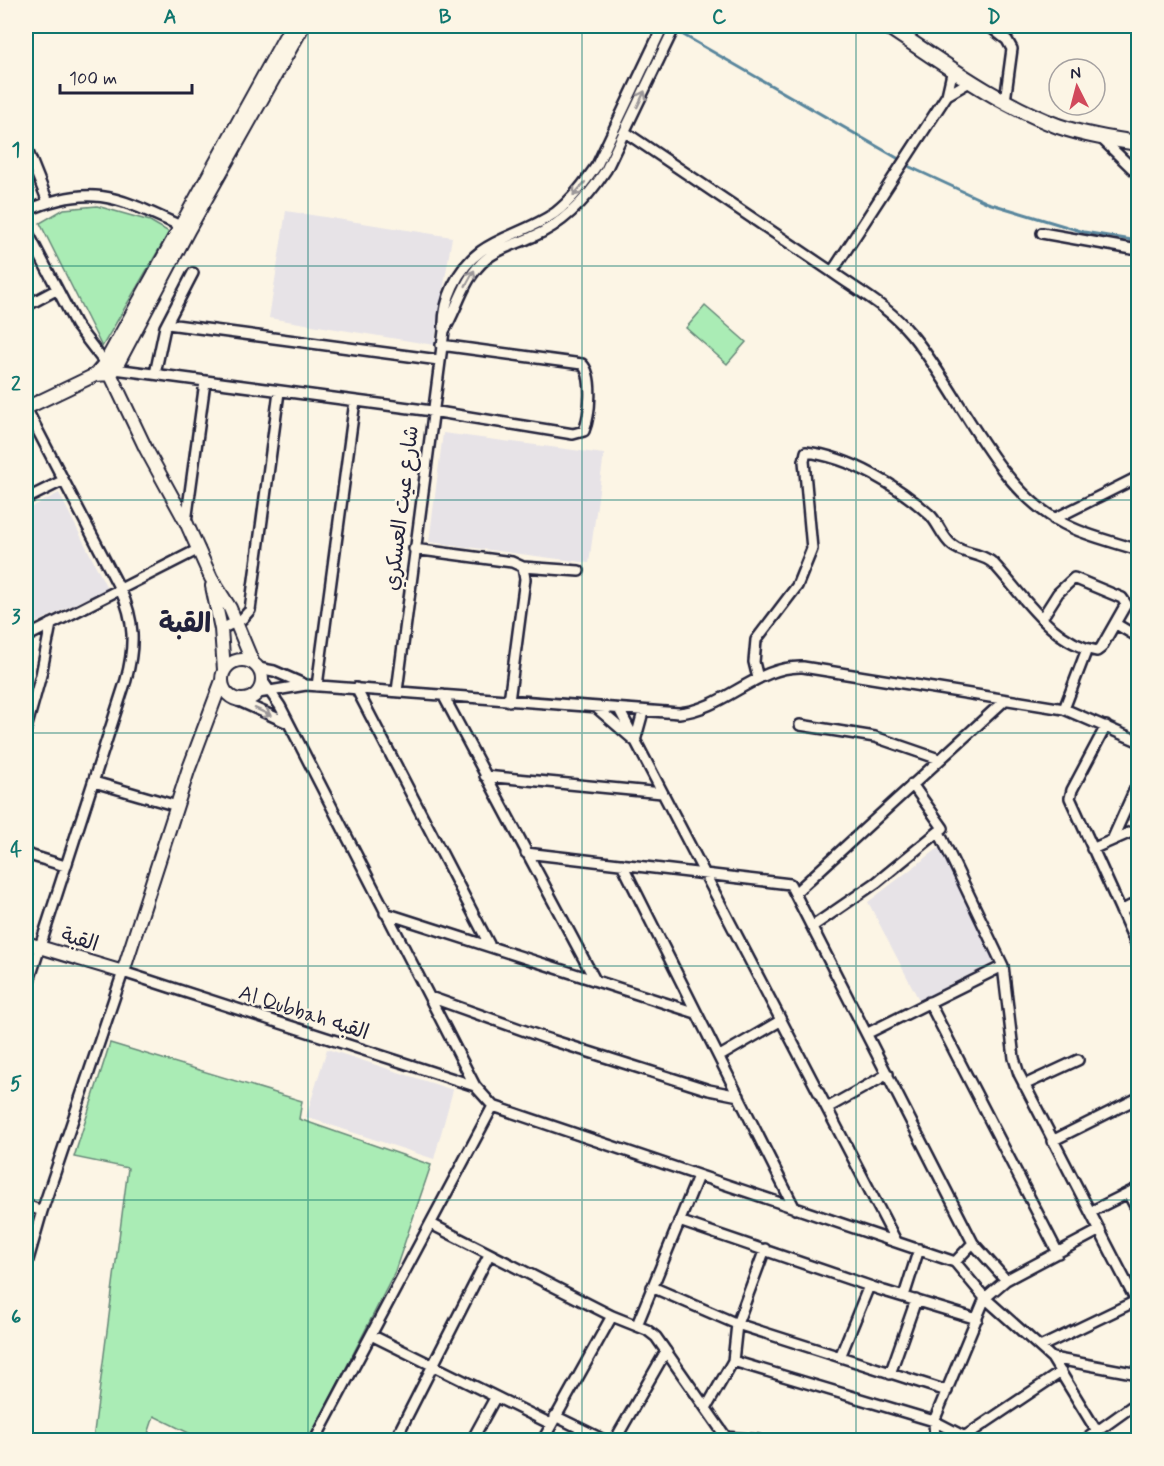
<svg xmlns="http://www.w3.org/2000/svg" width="1164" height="1466" font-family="Mynerve,'Playpen Sans Arabic',sans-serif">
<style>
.built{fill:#e7e3e7}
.green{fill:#aaecb5;stroke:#668778;stroke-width:1.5}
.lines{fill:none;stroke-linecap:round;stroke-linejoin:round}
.stream{stroke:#59869d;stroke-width:3}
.minor-casing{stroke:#22223b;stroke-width:14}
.major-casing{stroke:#22223b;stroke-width:16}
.highway-casing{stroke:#22223b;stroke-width:18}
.minor{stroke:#fcf5e5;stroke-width:9}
.major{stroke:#fcf5e5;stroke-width:12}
.highway{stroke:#fcf5e5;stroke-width:14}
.oneway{stroke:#9a9698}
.grid{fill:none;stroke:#0f766e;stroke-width:1.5;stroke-opacity:0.55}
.labels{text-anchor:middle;stroke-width:5;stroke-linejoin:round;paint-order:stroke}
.street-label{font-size:21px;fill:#22223b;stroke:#fcf5e5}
.district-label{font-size:27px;font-weight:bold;fill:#22223b;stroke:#fcf5e5}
.neatline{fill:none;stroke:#0f766e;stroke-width:2}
.grid-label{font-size:20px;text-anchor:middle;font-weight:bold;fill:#0f766e}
</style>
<rect width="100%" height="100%" fill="#fcf5e5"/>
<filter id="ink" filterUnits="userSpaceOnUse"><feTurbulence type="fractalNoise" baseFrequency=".0167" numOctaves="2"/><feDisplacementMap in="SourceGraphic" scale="12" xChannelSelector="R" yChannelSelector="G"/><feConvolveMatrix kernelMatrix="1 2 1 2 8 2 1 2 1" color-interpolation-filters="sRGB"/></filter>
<g filter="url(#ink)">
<path class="built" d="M 286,211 L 452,237 L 434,345 L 269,318 Z
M 443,433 L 604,454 L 589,563 L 429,542 Z
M 59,493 L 107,588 L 26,628 L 26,510 Z
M 940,847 L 997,961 L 919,1000 L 868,902 Z
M 327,1049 L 453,1090 L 434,1159 L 306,1117 Z"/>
<path class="green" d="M 97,206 L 150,221 L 169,232 L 102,347 L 40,223 L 64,209 Z
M 705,306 L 746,342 L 727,364 L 686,328 Z
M 110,1043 L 302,1101 L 299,1119 L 431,1165 L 394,1274 L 309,1440 L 203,1440 L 154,1416 L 146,1440 L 93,1440 L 128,1168 L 74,1157 Z"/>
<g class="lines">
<path class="stream" d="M 680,33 L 899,159
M 910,167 L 988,203 L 1084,232 L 1138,241"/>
<g class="minor-casing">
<path id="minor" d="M 989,26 L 1007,40 L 1012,49 L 1005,101
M 953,69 L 947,95 L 832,272 C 860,292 889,307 911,334 C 959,391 992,482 1057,520 C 1082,535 1111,541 1138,550
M 947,95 L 971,81
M 625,132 L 832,272
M 1100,137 L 1138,174
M 26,147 L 48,202
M 26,211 C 94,181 121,199 185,228
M 26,229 L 76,325 L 105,363
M 1042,233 L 1138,250
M 26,306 L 56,290
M 168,324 L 439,360
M 444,331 C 458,307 464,277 486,259 C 499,248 516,244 532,237 C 564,224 587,199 606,170 L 675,26
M 115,369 L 432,411 L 573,434 L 584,431 C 590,416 594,375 582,364 L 441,345
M 155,374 L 165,327 L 193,273
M 26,499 L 62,481
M 1054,519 L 1138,477
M 186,522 L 205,382
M 414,549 L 512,562 L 523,567 L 579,571
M 1116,624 L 1138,637
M 221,629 L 242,619 L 250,610 L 279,392
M 26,637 L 199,549
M 258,668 L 274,671 L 306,685
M 758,678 L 754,662 L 756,640 L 797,586 L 812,549 L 804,461 L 806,452 C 850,457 899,486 931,516 C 939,525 943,538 952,545 C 964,555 983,553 994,564 C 1023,595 1051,643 1097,651 L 1101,648 L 1126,604 L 1122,598 L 1074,578 L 1058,593 L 1042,618
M 262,680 L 280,706 L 475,1086 L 493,1106 L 955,1262 L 985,1298 L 1052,1358 L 1102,1440
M 317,686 L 355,401
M 356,688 L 489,944
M 397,691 L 444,331 C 443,314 446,301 453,286 C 476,237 515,240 555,213 C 572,200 585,182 597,165 L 663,26
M 258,693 L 306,685 L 679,713 C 725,709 757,665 803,667 L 1064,709 L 1138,741
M 443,695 L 595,980
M 239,701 L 288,723
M 509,701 L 525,579 L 523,567
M 598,709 L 635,741 L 643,712
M 1064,709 L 1087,649
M 620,711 L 896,1241
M 800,725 L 875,737 L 939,759
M 1106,726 L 1072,790 L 1070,798 L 1138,948
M 26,729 L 41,675 L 51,624
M 485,776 L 662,793
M 94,782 L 177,806
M 939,832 L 1003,966 L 1014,1058 L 1019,1074 L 1136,1301
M 1112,840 L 1138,782
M 1092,849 L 1138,829
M 526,853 L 790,884 L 973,1243 L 1006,1280
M 26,854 L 65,866
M 622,864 L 795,1209
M 796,892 L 1005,700
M 1121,911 L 1138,902
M 385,913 L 696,1013
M 813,926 L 877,882 L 943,828 L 912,784
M 26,990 L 126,680 C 135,647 135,620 120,589 L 26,408
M 430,997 L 545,1038 L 709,1090 L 739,1096
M 929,1002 L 1058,1253
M 868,1033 L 1003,966
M 720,1056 L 780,1021
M 1024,1085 L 1078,1060
M 827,1108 L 888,1074
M 1052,1141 L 1138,1098
M 1128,1193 L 1138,1212
M 26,1205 L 42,1211
M 1090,1212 L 1138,1188
M 679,1221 L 884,1291 L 977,1319
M 431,1224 L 612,1316 L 647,1330 L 656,1337 L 728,1440
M 955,1262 L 973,1243
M 26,1267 L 42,1211 L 123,972 L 475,1086
M 652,1287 L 737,1324 L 947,1391
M 904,1296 L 919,1249
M 637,1325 L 698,1176
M 371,1335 L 551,1424
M 1040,1347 L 1138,1300
M 840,1357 L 869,1286
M 1052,1358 L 1138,1374
M 733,1361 L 934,1421 L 965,1437
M 890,1374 L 916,1300
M 706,1408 L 733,1361 L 737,1324 L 765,1249
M 555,1416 L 604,1440
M 726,1437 L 758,1440
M 961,1439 L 1061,1372
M 315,1440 L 493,1106
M 395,1440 L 489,1255
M 472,1440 L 495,1398
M 543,1440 L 612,1316
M 615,1440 L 666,1351
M 935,1440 L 934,1421 L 985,1298 L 1006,1280 L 1100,1230
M 1085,1440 L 1138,1402"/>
</g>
<g class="major-casing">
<path id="major" d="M 107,367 L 146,449 L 186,522 L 211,578 L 230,608 L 253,663
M 95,375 L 105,363 L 291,26
M 26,408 L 95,375 L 111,374 L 115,369 L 189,229 L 303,26
M 212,586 L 221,629 L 224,670
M222 680a20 20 0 1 1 40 0a20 20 0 1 1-40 0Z
M 26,943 L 123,972 L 188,771 L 221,683"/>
</g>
<g class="highway-casing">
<path id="highway" d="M 887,26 C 942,62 996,103 1058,126 C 1084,135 1111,139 1138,143"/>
</g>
<use href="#minor" class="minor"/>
<use href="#major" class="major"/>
<use href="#highway" class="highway"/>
</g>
<defs><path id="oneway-shaft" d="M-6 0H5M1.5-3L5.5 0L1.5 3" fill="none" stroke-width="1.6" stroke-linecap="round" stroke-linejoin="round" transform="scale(1.5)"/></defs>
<g class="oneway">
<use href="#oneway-shaft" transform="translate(641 99) rotate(-65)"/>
<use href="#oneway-shaft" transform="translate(579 189) rotate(131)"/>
<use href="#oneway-shaft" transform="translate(470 278) rotate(-61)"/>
<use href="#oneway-shaft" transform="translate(263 712) rotate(25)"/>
</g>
</g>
<path class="grid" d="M 308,26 L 308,1440M 582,26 L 582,1440M 856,26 L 856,1440M 26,266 L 1138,266M 26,500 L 1138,500M 26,733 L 1138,733M 26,966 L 1138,966M 26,1200 L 1138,1200"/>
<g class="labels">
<g class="street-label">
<text transform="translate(401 508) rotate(-83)" y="7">شارع عيت العسكري</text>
<text transform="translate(80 939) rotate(17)" y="7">القبة</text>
<text transform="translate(304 1012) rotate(18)" y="7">Al Qubbah القبه</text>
</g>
<g class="district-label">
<text x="185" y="632">القبة</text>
</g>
</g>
<rect width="1164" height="1466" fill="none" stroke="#fcf5e5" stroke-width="66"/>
<g transform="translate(1077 87) rotate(354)"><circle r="28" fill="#fcf5e5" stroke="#a5a1a1" stroke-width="1.5"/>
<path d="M0-4.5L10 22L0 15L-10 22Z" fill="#d1495b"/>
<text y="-9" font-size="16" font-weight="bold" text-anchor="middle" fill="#22223b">N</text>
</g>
<path d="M60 84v9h132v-9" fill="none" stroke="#22223b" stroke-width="3"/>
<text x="69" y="84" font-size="18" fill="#22223b" stroke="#fcf5e5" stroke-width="4.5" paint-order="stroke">100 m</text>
<rect x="33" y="33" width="1098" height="1400" class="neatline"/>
<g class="grid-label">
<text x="170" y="23">A</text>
<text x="445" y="23">B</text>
<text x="719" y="23">C</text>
<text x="994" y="23">D</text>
<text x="16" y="156">1</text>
<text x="16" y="390">2</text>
<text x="16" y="623">3</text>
<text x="16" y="856">4</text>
<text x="16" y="1090">5</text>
<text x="16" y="1323">6</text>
</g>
</svg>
